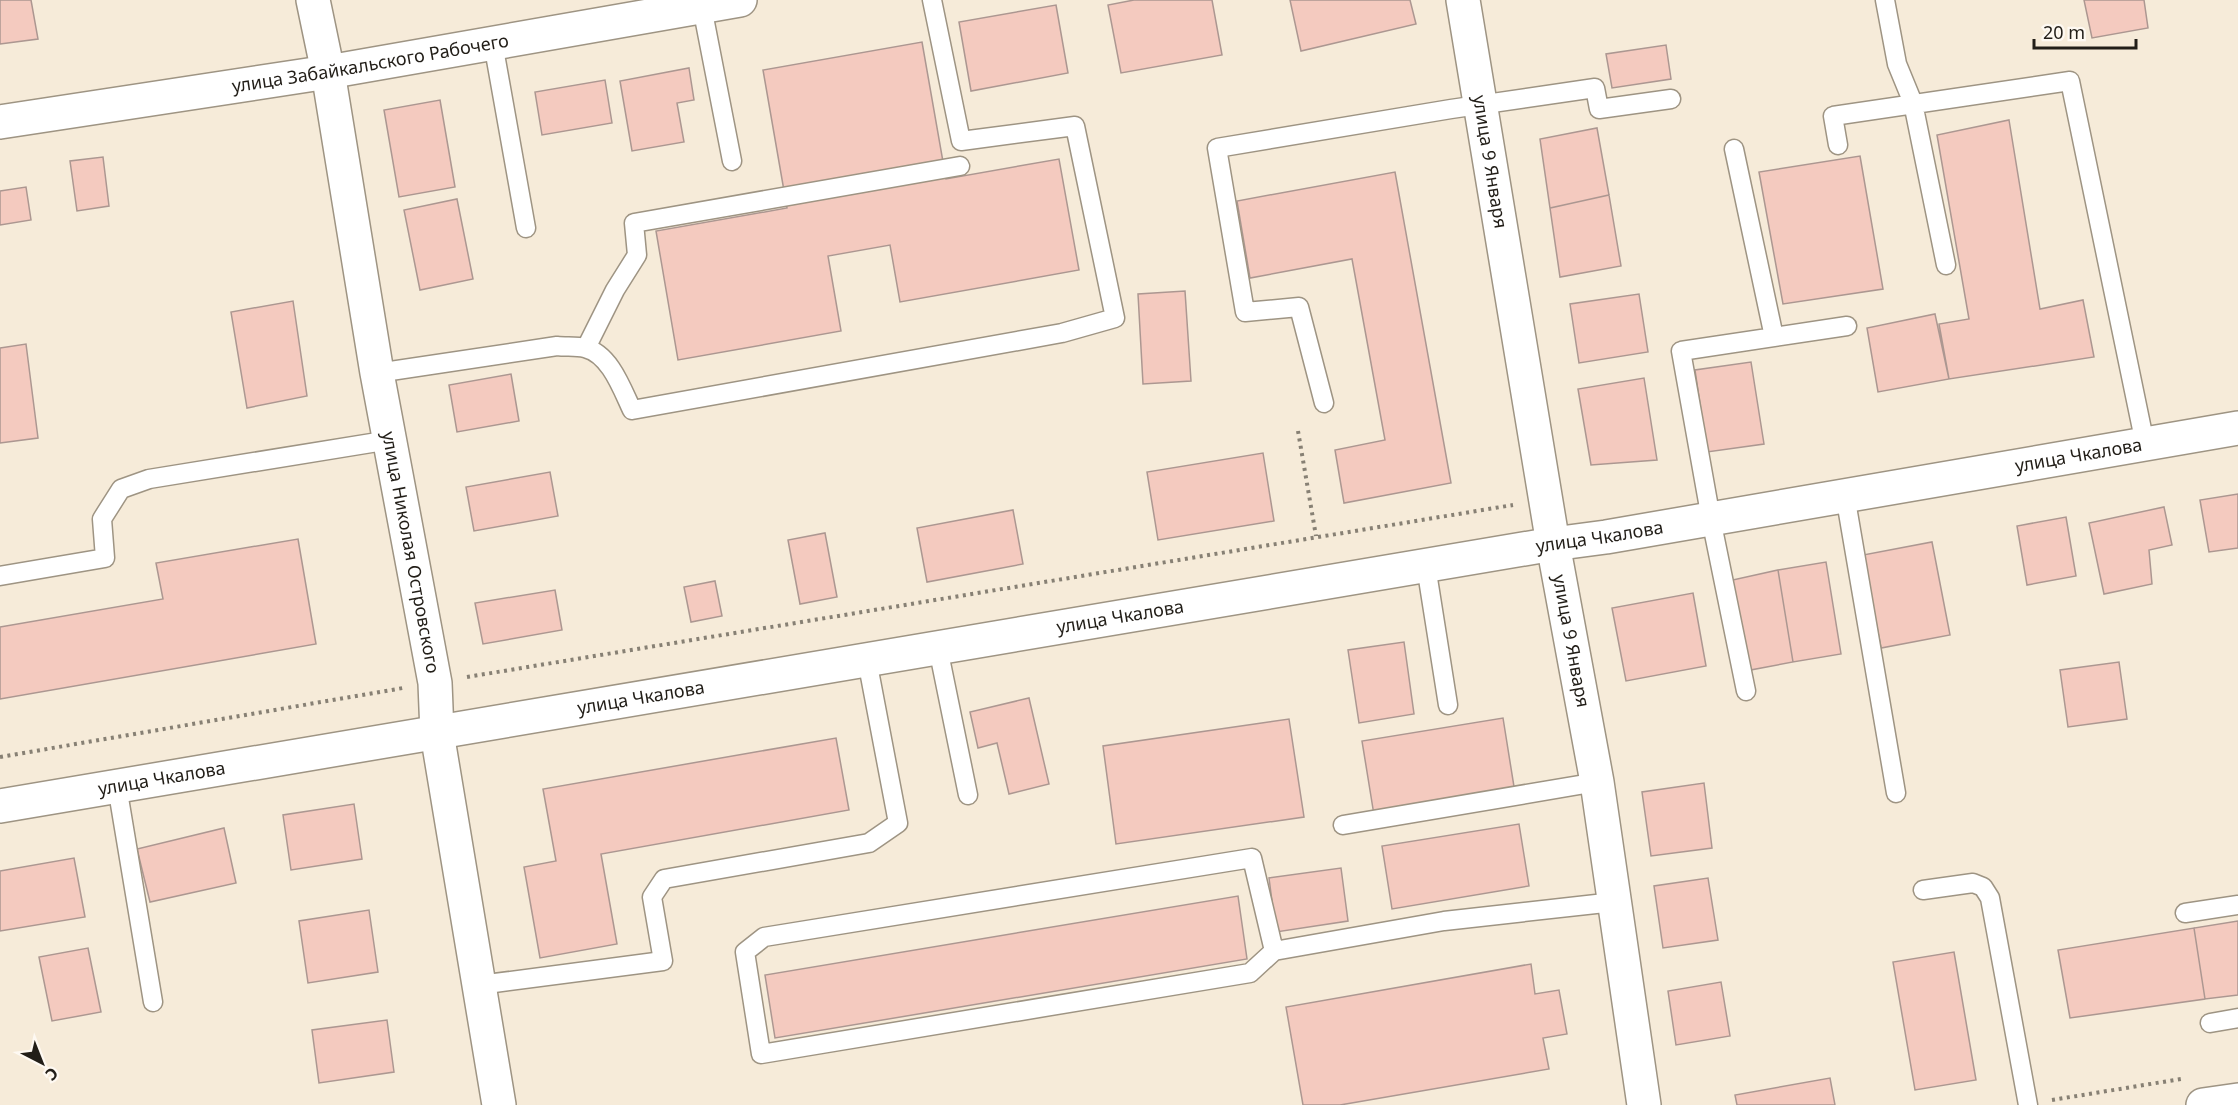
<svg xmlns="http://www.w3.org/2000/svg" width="2238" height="1105" font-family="'Noto Sans',sans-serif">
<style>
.building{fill:#f4cabf;stroke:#ac9791;stroke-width:1.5}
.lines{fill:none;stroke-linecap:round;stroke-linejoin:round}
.lane-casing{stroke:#9e9483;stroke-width:21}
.street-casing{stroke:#9e9483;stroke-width:36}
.secondary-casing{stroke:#9e9483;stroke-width:36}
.primary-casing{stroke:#9e9483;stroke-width:36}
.path{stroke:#878074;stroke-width:4;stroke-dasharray:3 4.5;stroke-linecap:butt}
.lane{stroke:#fff;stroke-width:18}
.street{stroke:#fff;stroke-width:33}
.secondary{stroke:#fff;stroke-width:33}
.primary{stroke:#fff;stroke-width:33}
.labels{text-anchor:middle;stroke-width:4.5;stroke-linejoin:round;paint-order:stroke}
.street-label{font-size:18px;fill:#221e18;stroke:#fef9f2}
</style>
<rect width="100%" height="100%" fill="#f6ebd9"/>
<path class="building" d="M 0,0 L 31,0 L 38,39 L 0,44 Z
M 1134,0 L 1212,0 L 1222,55 L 1121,73 L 1108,5 Z
M 1290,0 L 1410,0 L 1416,24 L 1301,51 Z
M 2084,0 L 2144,0 L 2148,28 L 2092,38 Z
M 1056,5 L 1068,73 L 971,91 L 959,22 Z
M 922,42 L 946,179 L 1059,159 L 1079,270 L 900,302 L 890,245 L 828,256 L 841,331 L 678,360 L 656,231 L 787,208 L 763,70 Z
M 1666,45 L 1671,79 L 1612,88 L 1606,54 Z
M 689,68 L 694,100 L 677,103 L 684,142 L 632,151 L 620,81 Z
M 605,80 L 612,123 L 542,135 L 535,92 Z
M 440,100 L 455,187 L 399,197 L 384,110 Z
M 2009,120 L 2040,309 L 2083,300 L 2094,357 L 1949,379 L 1939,324 L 1969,319 L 1937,135 Z
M 1597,128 L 1609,195 L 1550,208 L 1540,139 Z
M 1860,156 L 1883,289 L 1783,304 L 1759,172 Z
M 103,157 L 109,206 L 77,211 L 70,161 Z
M 1395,172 L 1451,483 L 1344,503 L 1335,450 L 1385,440 L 1352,259 L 1250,278 L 1237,201 Z
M 26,187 L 31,220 L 0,225 L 0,191 Z
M 1609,195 L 1621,266 L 1560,277 L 1550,208 Z
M 457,199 L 473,279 L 420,290 L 404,210 Z
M 1185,291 L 1191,381 L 1143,384 L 1138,294 Z
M 1639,294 L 1648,352 L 1579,363 L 1570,304 Z
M 293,301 L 307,396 L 247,408 L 231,312 Z
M 1935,314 L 1949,379 L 1878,392 L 1867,328 Z
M 26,344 L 38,438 L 0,443 L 0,348 Z
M 1751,362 L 1764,444 L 1707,452 L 1695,370 Z
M 511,374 L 519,421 L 457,432 L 449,385 Z
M 1644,378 L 1657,460 L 1591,465 L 1578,389 Z
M 1263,453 L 1274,521 L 1158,540 L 1147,472 Z
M 550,472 L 558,516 L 474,531 L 466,487 Z
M 2238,494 L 2238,548 L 2209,552 L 2200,500 Z
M 2164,507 L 2172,545 L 2149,550 L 2152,584 L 2104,594 L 2089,523 Z
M 1013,510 L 1023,564 L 927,582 L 917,528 Z
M 2066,517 L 2076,576 L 2027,585 L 2017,526 Z
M 825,533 L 837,597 L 800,604 L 788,540 Z
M 298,539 L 316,644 L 0,699 L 0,627 L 163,599 L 156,563 Z
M 1932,542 L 1950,635 L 1881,648 L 1863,555 Z
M 1826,562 L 1841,654 L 1793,662 L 1778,570 Z
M 1778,570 L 1793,662 L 1745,671 L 1728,581 Z
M 715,581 L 722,616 L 691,622 L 684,587 Z
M 555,590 L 562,630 L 483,644 L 475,603 Z
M 1693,593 L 1706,666 L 1626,681 L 1612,608 Z
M 1404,642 L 1414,714 L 1359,723 L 1348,650 Z
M 2119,662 L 2127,719 L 2068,727 L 2060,670 Z
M 1029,698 L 1049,784 L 1009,794 L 997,743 L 978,748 L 970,712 Z
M 1503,718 L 1515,793 L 1374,815 L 1362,741 Z
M 1289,719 L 1304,817 L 1116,844 L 1103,746 Z
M 836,738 L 849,810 L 601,854 L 617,944 L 540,958 L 524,867 L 556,861 L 543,789 Z
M 1704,783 L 1712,848 L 1651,856 L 1642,792 Z
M 354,804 L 362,859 L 291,870 L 283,815 Z
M 1519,824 L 1529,886 L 1392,909 L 1382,846 Z
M 224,828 L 236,883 L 150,902 L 137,849 Z
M 74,858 L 85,917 L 0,931 L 0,871 Z
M 1341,868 L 1348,921 L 1276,932 L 1269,878 Z
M 1708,878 L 1718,940 L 1663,948 L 1654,886 Z
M 1238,896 L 1247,959 L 775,1038 L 765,975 Z
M 369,910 L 378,972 L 308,983 L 299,921 Z
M 2238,921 L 2238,995 L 2205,999 L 2194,928 Z
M 2194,928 L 2205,999 L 2070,1018 L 2058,950 Z
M 88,948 L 101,1012 L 52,1021 L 39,957 Z
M 1954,952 L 1976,1080 L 1915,1090 L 1893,962 Z
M 1531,964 L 1535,994 L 1559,990 L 1567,1034 L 1543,1038 L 1549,1069 L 1340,1105 L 1303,1105 L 1286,1007 Z
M 1721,982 L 1730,1036 L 1676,1045 L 1668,991 Z
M 387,1020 L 394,1072 L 319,1083 L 312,1030 Z
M 1830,1078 L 1835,1105 L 1737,1105 L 1735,1095 Z"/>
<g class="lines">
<g class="lane-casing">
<path id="lane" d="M 1885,0 L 1897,64 L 1913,103 L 1946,265
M 702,7 L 732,161
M 493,43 L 526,228
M 1838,145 L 1833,116 L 2070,81 L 2145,444
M 1734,149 L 1774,337
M 586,348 L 615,290 L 637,255 L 634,223 L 960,166
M 377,373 L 557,346 C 566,347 577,346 585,348 C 610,354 622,389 632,410 L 1062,333 L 1115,318 L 1075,126 L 961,141 L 932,0
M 1324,403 L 1299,307 L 1245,312 L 1217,148 L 1451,109 L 1595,88 L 1599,109 L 1671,99
M 1845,495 L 1896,793
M 1426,566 L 1448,705
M 0,576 L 105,558 L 102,519 L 121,489 L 149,479 L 390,440
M 938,648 L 968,795
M 1746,691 L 1711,519 L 1681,351 L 1847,326
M 117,786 L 153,1002
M 1343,825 L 1597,782
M 1923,890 L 1973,883 L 1983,887 L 1990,898 L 2028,1105
M 2185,913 L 2238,905
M 1274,951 L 1252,858 L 764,937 L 745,952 L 761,1054 L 1250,973 L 1274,951 L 1444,921 L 1614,902
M 479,985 L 663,961 L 652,897 L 664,879 L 869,843 L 898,823 L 867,660
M 2210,1023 L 2238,1018"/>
</g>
<g class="street-casing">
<g id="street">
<path id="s1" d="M 313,0 L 328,72 L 377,373 L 435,683 L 437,733 L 499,1105"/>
<path id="s2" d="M 1463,0 L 1553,544 L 1597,782 L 1644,1105"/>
<path id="s3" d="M 0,122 L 328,72 L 740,0"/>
</g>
</g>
<g class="secondary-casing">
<g id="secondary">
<path id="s4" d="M 0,806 L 1553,544 L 1606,537 L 2238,428"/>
</g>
</g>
<g class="primary-casing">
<path id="primary" d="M 2203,1105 L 2238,1100"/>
</g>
<path class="path" d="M 1298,431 L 1316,536
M 467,677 L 1513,505
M 0,757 L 403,688
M 2052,1100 L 2181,1079"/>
<use href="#lane" class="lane"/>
<use href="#street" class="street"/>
<use href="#secondary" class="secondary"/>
<use href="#primary" class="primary"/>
</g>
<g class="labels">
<g class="street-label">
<text dy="6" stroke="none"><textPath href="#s3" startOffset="375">улица Забайкальского Рабочего</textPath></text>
<text dy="6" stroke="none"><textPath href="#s2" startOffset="164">улица 9 Января</textPath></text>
<text dy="6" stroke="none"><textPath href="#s4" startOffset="2108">улица Чкалова</textPath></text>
<text dy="6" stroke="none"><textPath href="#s4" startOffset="1622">улица Чкалова</textPath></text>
<text dy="6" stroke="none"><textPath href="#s1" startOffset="561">улица Николая Островского</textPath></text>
<text dy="6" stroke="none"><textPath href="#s4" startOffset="1136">улица Чкалова</textPath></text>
<text dy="6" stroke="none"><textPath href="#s2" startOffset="650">улица 9 Января</textPath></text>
<text dy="6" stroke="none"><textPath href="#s4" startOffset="650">улица Чкалова</textPath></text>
<text dy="6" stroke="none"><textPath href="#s4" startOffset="164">улица Чкалова</textPath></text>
</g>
</g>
<g transform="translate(42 1063) rotate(138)" stroke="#fef9f2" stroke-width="4.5" paint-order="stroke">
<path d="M0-4.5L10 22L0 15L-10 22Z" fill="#221e18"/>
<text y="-9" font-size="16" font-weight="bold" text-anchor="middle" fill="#221e18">С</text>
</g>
<path d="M2034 39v9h102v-9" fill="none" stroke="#221e18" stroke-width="3"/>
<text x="2043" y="39" font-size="18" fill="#221e18" stroke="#fef9f2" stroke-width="4.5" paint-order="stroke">20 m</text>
</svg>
